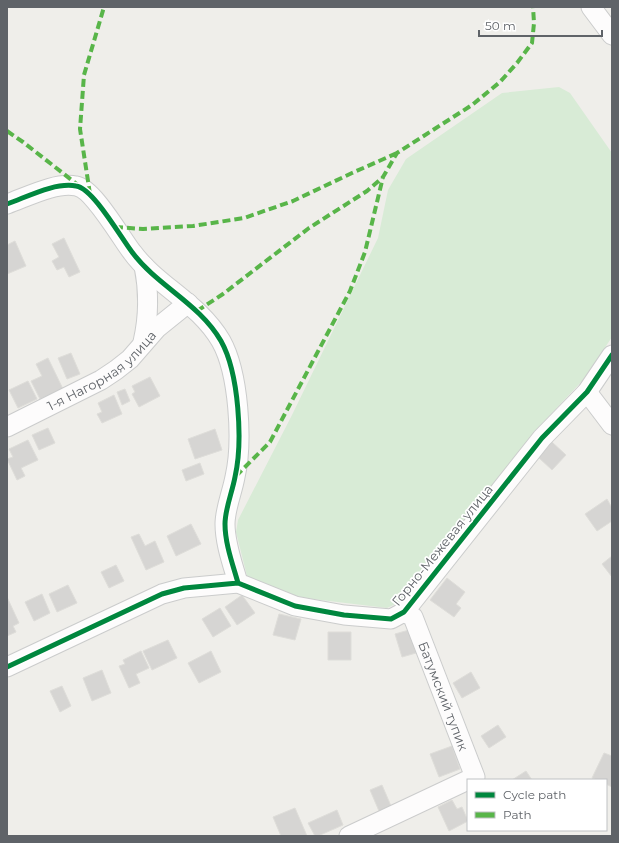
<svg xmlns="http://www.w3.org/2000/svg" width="619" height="843" font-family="Montserrat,sans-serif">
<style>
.green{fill:#d8ebd6}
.building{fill:#d6d5d3;stroke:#deddd9}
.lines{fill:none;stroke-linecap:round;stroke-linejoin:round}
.minor-casing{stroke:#cbcccc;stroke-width:21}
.minor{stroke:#fdfcfc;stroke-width:19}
.quiet{stroke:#58b549;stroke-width:4;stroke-dasharray:8 4;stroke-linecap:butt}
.cycleway-casing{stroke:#fff;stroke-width:8}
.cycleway{stroke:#00873e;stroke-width:5}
.labels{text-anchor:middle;stroke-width:3.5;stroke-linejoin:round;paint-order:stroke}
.street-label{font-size:13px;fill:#5f6368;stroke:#fff}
</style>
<rect width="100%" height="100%" fill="#efeeea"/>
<path class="green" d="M 559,87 L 570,93 L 612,153 L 612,337 L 584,379 L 536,430 L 404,600 L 387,608 L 296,597 L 247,576 L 236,532 L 238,520 L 292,415 L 378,238 L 388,190 L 406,159 L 502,93 Z"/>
<path class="building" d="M 64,238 L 80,272 L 69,277 L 64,267 L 57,270 L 52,261 L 59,257 L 52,244 Z
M 15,241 L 26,266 L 7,274 L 7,245 Z
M 71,353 L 80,374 L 67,379 L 58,358 Z
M 48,358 L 63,389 L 40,399 L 31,381 L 42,376 L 36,364 Z
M 150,377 L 160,396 L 139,407 L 132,394 L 135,392 L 132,386 Z
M 28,381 L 37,399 L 18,408 L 9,390 Z
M 125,389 L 130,401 L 122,405 L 117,392 Z
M 114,395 L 122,414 L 102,423 L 97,414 L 102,412 L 98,403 Z
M 48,428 L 55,443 L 39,450 L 32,435 Z
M 215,429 L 222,450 L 195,459 L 188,439 Z
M 28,440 L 38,460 L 21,468 L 25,476 L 17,480 L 7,459 L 13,457 L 9,449 Z
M 552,442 L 566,455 L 552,470 L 538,457 Z
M 200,463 L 204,474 L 186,481 L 182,470 Z
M 607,499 L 612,508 L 612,521 L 597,531 L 585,514 Z
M 191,524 L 201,544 L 176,556 L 167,536 Z
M 139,534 L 145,546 L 155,541 L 164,562 L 146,570 L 131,537 Z
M 612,556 L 612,577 L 602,564 Z
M 116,565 L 124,581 L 109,588 L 101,572 Z
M 447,578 L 465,592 L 456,604 L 461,608 L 454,617 L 430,600 Z
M 68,585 L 77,603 L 57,612 L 49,594 Z
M 42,594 L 50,613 L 34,621 L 25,602 Z
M 242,595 L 255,613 L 237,625 L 225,607 Z
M 7,597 L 19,623 L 13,626 L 16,632 L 7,636 Z
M 220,608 L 231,626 L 213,637 L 202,619 Z
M 279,614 L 301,619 L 295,640 L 273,635 Z
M 409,630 L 416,653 L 402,657 L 395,634 Z
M 328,632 L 351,632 L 351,660 L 328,660 Z
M 168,640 L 177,658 L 152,670 L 143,651 Z
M 141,651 L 149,668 L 136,674 L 140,683 L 129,688 L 119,666 L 125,664 L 123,660 Z
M 211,651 L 221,672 L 199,683 L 188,663 Z
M 102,670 L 111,693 L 92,701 L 83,678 Z
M 471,672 L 480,688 L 462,698 L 453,683 Z
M 62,686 L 71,706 L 60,712 L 50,691 Z
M 498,725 L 506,737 L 489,748 L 481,736 Z
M 452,746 L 460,769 L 439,777 L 430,754 Z
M 604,753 L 612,756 L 612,787 L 606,784 L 606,780 L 597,780 L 592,778 Z
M 526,771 L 532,780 L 512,780 Z
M 382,785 L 391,806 L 379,811 L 370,790 Z
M 452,800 L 457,809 L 462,807 L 468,821 L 449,831 L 438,807 Z
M 295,808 L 307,836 L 281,836 L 273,817 Z
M 337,810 L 343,825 L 318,836 L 315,836 L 308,823 Z"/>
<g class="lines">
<g class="minor-casing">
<g id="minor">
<path d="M 591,7 L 612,35"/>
<path d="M 7,204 C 27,197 55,182 76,186 C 93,188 121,238 132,252 C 157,286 199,303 221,341 C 239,373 243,442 235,477 C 232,493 225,509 225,524 C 225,544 233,565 238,583"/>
<path d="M 143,342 C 149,316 149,291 144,266"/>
<path d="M 587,392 L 612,425"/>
<path id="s1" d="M 7,427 L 101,380 L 116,370 L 130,359 L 157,328 L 188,303"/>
<path id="s2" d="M 404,612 L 413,617 L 475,777 L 469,780"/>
<path d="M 7,667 L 162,594 L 184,588 L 238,583 L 295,606 L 344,615 L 391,619 L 404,612 L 542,438 L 587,392 L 612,355"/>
<path d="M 349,836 L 468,780"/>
</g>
</g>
<use href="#minor" class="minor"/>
<path class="quiet" d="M 7,131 L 23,142 L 78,185
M 90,194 L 80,129 L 84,75 L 104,7
M 115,227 L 143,229 L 193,226 L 244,218 L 293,201 L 352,173 L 397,153
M 197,311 L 223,294 L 309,228 L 367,191 L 383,177 L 397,153 L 472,105 L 500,82 L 517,63 L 532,43 L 534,23 L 533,7
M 236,476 L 270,442 L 350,291 L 365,252 L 383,177"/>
<g class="cycleway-casing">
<path id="cycleway" d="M 7,204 C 27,197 55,182 76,186 C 93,188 121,238 132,252 C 157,286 199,303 221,341 C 239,373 243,442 235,477 C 232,493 225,509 225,524 C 225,544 233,565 238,583
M 7,667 L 162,594 L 184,588 L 238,583 L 295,606 L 344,615 L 391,619 L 404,612 L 542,438 L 587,392 L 612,355"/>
</g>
<use href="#cycleway" class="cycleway"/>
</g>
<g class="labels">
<g class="street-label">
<text dy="5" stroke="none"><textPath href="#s1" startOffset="111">1-я Нагорная улица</textPath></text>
<text transform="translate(442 545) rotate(-51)" y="5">Горно-Межевая улица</text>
<text dy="5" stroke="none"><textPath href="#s2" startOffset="95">Батумский тупик</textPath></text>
</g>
</g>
<rect width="619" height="843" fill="none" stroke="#5f6368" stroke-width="16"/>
<rect x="467" y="779" width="140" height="52" fill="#ffffff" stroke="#bfc1c3"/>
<rect x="475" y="792" width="20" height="6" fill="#00873e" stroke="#bfc1c3"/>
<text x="503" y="799" font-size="12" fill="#5f6368">Cycle path</text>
<rect x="475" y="812" width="20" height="6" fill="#58b549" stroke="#bfc1c3"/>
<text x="503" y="819" font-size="12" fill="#5f6368">Path</text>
<path d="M479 30v6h123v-6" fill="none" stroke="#5f6368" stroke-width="2"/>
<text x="485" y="30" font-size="12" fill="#5f6368" stroke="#ffffff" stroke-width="3" paint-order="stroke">50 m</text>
</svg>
